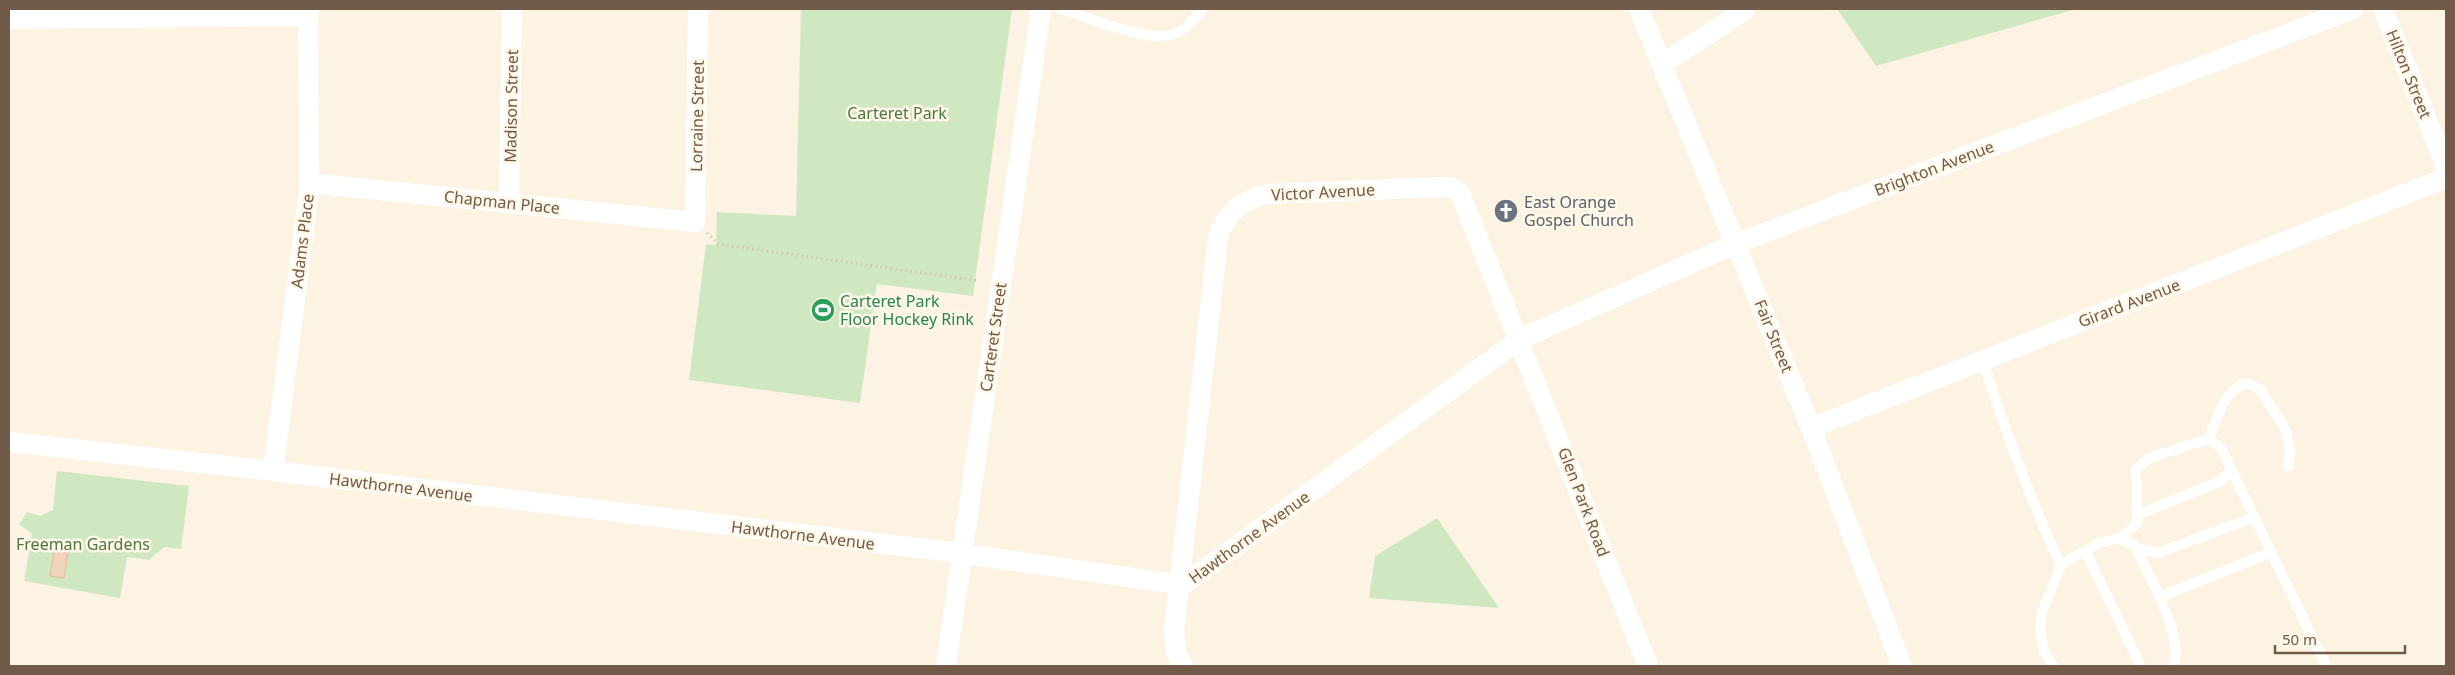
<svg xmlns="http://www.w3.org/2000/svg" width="2455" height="675" font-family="'Noto Sans',sans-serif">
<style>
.green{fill:#cfe8c1}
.building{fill:#f0d3ba;stroke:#e2bb9b}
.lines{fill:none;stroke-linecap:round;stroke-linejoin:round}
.path{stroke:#d5b79e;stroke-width:3;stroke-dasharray:1 4;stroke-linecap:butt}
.service{stroke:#fff;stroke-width:10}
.minor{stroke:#fff;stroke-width:20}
.labels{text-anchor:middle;stroke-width:5;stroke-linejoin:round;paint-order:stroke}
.street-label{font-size:16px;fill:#725a49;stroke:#fff7e8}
.park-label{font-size:16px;fill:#4e7842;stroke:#fff7e8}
.worship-label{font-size:16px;fill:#5b616d;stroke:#fff7e8;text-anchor:start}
.leisure-label{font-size:16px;fill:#27864d;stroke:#fff7e8;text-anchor:start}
</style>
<rect width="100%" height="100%" fill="#fcf3e2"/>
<path class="green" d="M 801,9 L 1012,9 L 973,296 L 877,284 L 860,403 L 689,380 L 706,244 L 716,245 L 717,212 L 796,216 Z
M 1837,9 L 2076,9 L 1876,66 Z
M 57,471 L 189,486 L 181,549 L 164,547 L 149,560 L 127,557 L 120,598 L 24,581 L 32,534 L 19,524 L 27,512 L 40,516 L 53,510 Z
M 1437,518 L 1499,608 L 1369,598 L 1375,556 Z"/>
<path class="building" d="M 55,544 L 69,547 L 64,578 L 50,576 Z"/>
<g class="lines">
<path class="path" d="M 707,233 L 718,244 L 979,281"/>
<path class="service" d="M 1060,9 C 1090,17 1148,45 1177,33 C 1187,29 1196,16 1203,9
M 1983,361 C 2005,430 2029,498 2061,565
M 2209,439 C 2217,418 2223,391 2246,383 L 2260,389 L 2285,429 L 2290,449 L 2288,466
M 2137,515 L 2221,481 L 2232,469
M 2119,538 L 2140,549 L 2158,553 L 2255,517
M 2134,545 C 2147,571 2186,640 2173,666
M 2085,551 L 2141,666
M 2159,597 L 2272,552
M 2053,666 L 2044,650 L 2040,631 L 2042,612 L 2061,565 L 2099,543 L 2119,538 L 2137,523 L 2137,488 L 2135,470 L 2149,458 L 2209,439 L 2221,448 L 2326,666"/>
<path class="minor" d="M 1639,9 L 1811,428 L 1902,666
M 2383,9 L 2446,167
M 9,19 L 308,16
M 1662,64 L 1744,11
M 309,183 L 695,222 L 698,9
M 509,203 L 512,9
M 1811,428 L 2446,178
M 9,442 L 273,471 L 944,551 L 1183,585 L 1520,339 L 1735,244 L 2353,9
M 273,471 L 309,190 L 308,9
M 946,666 L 1041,9
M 1183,666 L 1176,652 L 1174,631 L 1218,238 C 1226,212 1242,199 1269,194 L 1440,187 L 1450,187 L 1460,193 L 1648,666"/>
</g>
<defs>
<g id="church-disc" transform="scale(1.25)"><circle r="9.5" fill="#6b7280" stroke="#fff7e8"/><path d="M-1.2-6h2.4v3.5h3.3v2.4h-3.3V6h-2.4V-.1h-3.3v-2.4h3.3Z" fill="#fff"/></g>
<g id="stadium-disc" transform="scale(1.25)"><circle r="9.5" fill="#2e9e5b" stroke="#fff7e8"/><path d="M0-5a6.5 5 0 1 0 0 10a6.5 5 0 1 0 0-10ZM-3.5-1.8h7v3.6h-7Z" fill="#fff"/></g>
</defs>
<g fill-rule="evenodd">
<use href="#church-disc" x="1506" y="211"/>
<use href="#stadium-disc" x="823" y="310"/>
</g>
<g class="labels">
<g class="street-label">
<text transform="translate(2409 74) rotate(68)" y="6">Hilton Street</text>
<text transform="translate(511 106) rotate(-89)" y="6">Madison Street</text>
<text transform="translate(697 116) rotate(-89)" y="6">Lorraine Street</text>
<text transform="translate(1934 168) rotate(-21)" y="6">Brighton Avenue</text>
<text transform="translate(1323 192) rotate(-3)" y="6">Victor Avenue</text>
<text transform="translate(502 202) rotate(6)" y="6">Chapman Place</text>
<text transform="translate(302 241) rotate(-83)" y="6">Adams Place</text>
<text transform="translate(2129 303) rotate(-21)" y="6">Girard Avenue</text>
<text transform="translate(1774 336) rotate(68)" y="6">Fair Street</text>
<text transform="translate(993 337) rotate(-82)" y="6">Carteret Street</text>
<text transform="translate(401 487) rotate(7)" y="6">Hawthorne Avenue</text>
<text transform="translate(1584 502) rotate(69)" y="6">Glen Park Road</text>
<text transform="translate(803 535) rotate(7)" y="6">Hawthorne Avenue</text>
<text transform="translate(1249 537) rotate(-36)" y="6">Hawthorne Avenue</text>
</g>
<g class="park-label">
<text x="897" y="119">Carteret Park</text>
<text x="83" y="550">Freeman Gardens</text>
</g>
<g class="worship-label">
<text x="1524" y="208">East Orange<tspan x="1524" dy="18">Gospel Church</tspan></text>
</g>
<g class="leisure-label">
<text x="840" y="307">Carteret Park<tspan x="840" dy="18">Floor Hockey Rink</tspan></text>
</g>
</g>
<rect width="2455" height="675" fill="none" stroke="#725a49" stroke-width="20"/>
<path d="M2275 645v8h130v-8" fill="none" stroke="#725a49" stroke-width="2.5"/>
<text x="2282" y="645" font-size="15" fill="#725a49" stroke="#fff7e8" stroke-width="4" paint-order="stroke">50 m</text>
</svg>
